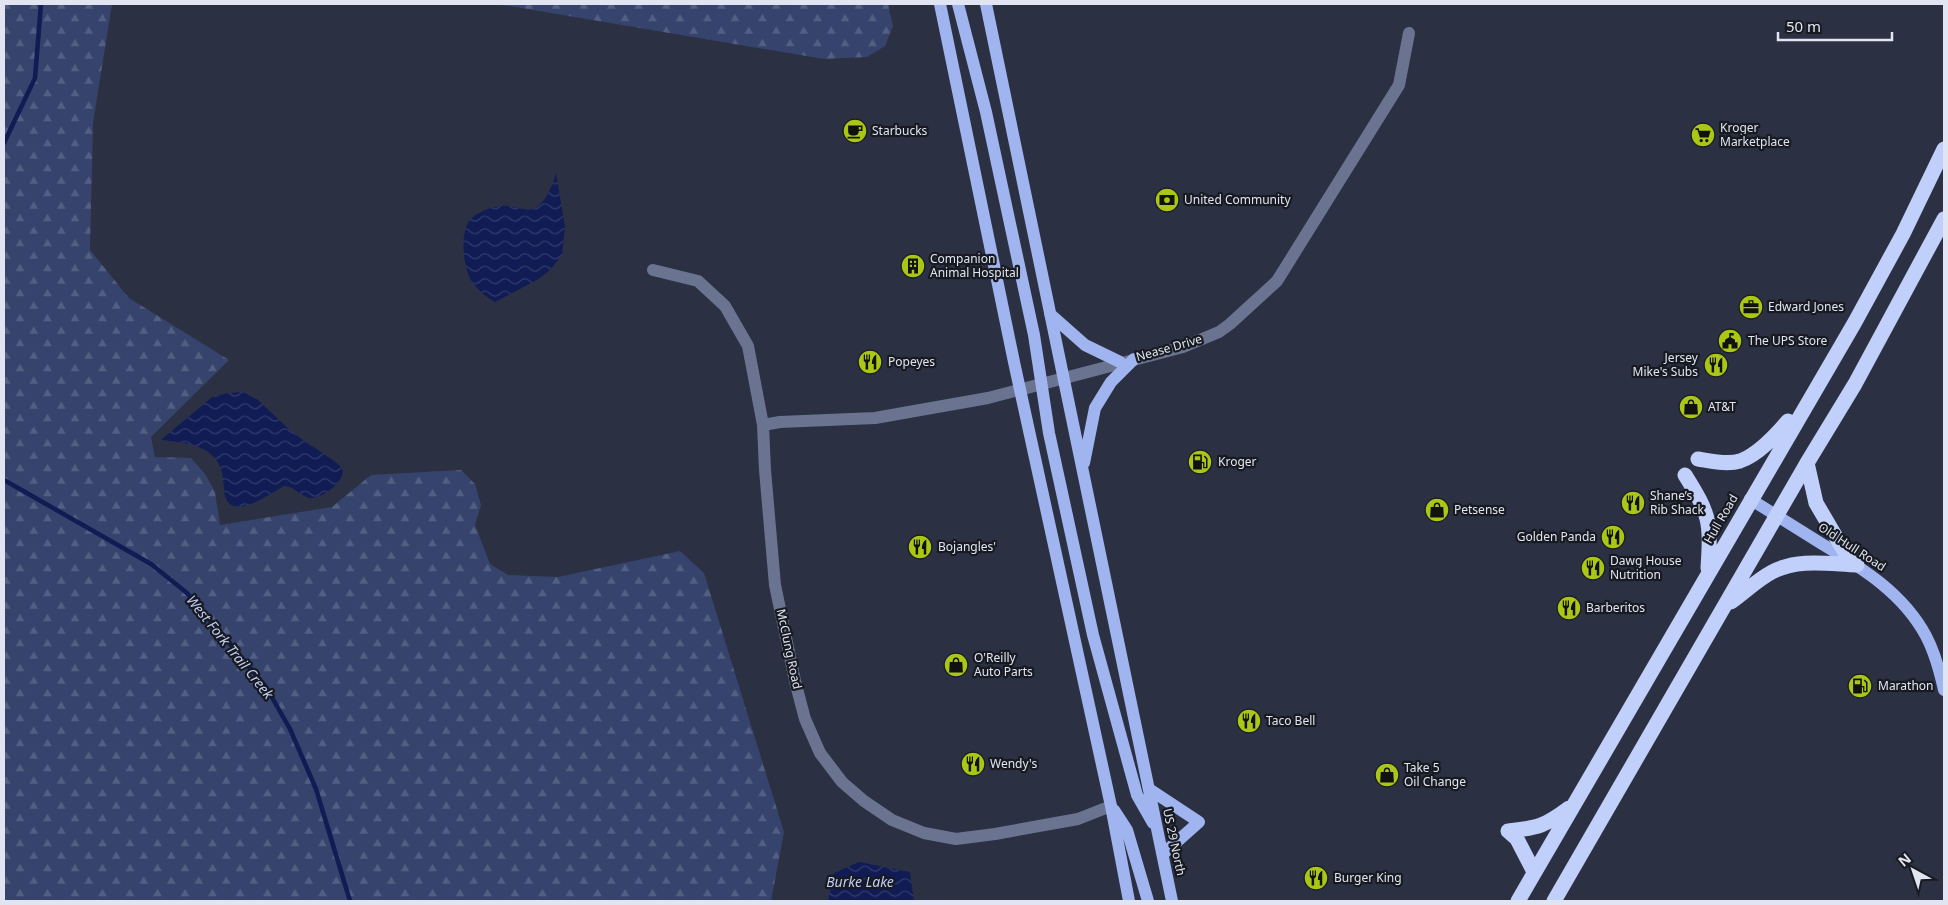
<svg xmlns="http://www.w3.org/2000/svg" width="1948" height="905" font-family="'Noto Sans',sans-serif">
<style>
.forest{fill:url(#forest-firs)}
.water{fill:url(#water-waves)}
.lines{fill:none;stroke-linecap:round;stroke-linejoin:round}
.stream{stroke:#111b54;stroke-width:4.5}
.minor{stroke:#6a7491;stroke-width:12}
.major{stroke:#a0b4f0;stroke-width:12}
.highway{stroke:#c0d0fa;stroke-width:15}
.labels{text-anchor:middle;stroke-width:4.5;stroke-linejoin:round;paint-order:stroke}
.poi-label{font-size:12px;fill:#e1e5f1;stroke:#171a21;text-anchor:start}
.street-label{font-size:12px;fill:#e1e5f1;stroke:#171a21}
.water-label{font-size:14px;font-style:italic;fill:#c0cdf2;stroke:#171a21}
</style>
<defs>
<pattern id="forest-firs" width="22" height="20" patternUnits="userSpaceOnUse" patternTransform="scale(1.25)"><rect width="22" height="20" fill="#35436d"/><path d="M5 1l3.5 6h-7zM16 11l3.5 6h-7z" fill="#525e82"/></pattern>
<pattern id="water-waves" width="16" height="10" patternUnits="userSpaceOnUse" patternTransform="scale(1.25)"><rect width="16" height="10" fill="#111b54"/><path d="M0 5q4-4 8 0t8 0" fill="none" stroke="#333c6d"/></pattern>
</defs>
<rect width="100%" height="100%" fill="#2b3142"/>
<path class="forest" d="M 4,4 L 112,4 L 93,123 L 90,250 L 129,298 L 229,360 L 151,437 L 155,457 L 191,458 L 205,474 L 215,492 L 220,525 L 332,507 L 371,475 L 461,470 L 475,484 L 481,505 L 475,525 L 490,564 L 508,575 L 558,577 L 680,551 L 704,573 L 784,832 L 771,901 L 4,901 Z
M 497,4 L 888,4 L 893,26 L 885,46 L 867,57 L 824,59 Z"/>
<path class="water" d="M 556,173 L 565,227 L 562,255 L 550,270 L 537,280 L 495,302 C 486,297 478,290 472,282 C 463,268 458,228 473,217 C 483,210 496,205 508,206 C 516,207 528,212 535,208 C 546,202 553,185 556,173 Z
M 243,392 L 258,400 L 293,433 L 337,463 C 337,463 342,468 342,469 C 347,481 320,500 309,498 C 299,495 294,486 284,486 C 268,495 227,525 224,490 C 223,476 223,466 212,455 C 199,443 177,442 161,440 L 212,397 L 228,393 Z
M 859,862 L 910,872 L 914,901 L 828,901 L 834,873 Z"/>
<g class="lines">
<path class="stream" d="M 4,143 L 35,78 L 41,4
M 4,480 L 151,564 L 187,593 L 266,687 L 290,729 L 316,789 L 350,901"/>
<path class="minor" d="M 653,270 L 698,281 L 725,306 L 748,346 L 763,425 L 765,470 L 775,585 L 795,681 L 805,719 L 820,753 L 842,782 L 864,801 L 892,820 L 924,833 L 956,839 L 995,834 L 1078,819 L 1111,806
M 763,425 L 780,422 L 875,418 L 988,398 L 1183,347 L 1219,332 L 1230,324 L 1277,281 L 1399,85 L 1409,33"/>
<path class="major" d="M 940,4 L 1014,362 L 1111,806 L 1129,901
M 958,4 L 986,112 L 1034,335 L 1049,433 L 1093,635 L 1137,795 L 1153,823
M 986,4 L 1172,901
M 1050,314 L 1085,345 L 1120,362
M 1084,463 L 1095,408 L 1111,382 L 1134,359
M 1750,499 C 1774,514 1798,529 1822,544 C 1862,568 1903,593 1926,636 C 1935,653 1940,672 1944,690
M 1149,789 L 1199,822 L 1163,854
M 1114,810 L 1127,830 L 1148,901"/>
<path class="highway" d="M 1698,459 C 1711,461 1727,465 1740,461 C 1758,455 1776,435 1788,421
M 1807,463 L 1816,503 L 1850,561
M 1685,475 C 1710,515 1711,521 1708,568
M 1731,602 C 1745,592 1757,580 1772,572 C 1798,558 1829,564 1857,565
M 1508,831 C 1538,828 1545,826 1569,808
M 1508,831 L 1517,839 L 1534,872
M 1518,901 L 1855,322 L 1903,234 L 1944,149
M 1554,901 L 1807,463 L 1855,384 L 1944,219"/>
</g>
<defs>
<g id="cafe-disc" transform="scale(1.25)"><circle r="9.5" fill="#abc716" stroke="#171a21"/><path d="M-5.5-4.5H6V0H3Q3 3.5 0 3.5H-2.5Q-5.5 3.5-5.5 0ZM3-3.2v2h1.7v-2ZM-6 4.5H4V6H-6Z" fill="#111"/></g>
<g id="supermarket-disc" transform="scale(1.25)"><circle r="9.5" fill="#abc716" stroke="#171a21"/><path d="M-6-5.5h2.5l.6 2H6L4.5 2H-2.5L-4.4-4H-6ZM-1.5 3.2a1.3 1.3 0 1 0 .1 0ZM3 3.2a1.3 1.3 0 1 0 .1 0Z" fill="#111"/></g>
<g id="bank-disc" transform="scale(1.25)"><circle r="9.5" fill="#abc716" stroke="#171a21"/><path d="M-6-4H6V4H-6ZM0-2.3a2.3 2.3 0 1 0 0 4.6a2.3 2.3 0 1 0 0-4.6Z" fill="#111"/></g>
<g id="building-disc" transform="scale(1.25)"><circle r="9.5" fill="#abc716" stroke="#171a21"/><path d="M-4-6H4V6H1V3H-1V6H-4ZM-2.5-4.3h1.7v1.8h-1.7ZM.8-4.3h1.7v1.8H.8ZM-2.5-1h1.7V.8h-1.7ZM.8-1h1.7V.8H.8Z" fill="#111"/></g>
<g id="office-disc" transform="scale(1.25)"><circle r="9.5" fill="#abc716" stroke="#171a21"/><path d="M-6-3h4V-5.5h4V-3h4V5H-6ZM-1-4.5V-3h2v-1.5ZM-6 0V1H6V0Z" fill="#111"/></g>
<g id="civic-disc" transform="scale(1.25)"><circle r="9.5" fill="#abc716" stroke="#171a21"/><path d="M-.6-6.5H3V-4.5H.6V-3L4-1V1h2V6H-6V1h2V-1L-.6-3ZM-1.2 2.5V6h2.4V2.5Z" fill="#111"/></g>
<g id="restaurant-disc" transform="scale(1.25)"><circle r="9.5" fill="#abc716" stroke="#171a21"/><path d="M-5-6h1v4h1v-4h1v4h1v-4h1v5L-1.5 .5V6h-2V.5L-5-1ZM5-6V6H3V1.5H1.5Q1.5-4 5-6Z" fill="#111"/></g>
<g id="shop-disc" transform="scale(1.25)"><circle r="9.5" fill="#abc716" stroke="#171a21"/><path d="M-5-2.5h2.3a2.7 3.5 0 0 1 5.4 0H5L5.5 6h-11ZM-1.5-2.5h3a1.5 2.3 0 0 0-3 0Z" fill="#111"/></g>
<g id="fuel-disc" transform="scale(1.25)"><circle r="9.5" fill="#abc716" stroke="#171a21"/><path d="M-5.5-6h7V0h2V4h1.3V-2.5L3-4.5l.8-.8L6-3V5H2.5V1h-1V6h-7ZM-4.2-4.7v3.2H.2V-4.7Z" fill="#111"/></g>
</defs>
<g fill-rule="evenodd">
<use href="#cafe-disc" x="855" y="131"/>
<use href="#supermarket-disc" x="1703" y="135"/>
<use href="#bank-disc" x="1167" y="200"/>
<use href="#building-disc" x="913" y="266"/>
<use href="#office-disc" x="1751" y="307"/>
<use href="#civic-disc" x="1730" y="341"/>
<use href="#restaurant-disc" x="870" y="362"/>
<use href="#restaurant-disc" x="1716" y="365"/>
<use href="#shop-disc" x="1691" y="407"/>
<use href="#fuel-disc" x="1200" y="462"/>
<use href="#restaurant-disc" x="1633" y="503"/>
<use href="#shop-disc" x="1437" y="510"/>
<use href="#restaurant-disc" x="1613" y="537"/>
<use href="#restaurant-disc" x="920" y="547"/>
<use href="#restaurant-disc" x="1593" y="568"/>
<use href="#restaurant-disc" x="1569" y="608"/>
<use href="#shop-disc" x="956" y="665"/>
<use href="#fuel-disc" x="1860" y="686"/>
<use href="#restaurant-disc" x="1249" y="721"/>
<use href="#restaurant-disc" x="973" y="764"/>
<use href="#shop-disc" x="1387" y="775"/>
<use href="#restaurant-disc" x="1316" y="878"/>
</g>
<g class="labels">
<g class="poi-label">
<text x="1720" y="132">Kroger<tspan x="1720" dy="14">Marketplace</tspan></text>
<text x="872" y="135">Starbucks</text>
<text x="1184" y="204">United Community</text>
<text x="930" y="263">Companion<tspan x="930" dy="14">Animal Hospital</tspan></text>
<text x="1768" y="311">Edward Jones</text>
<text x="1748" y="345">The UPS Store</text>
<text x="1698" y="362" text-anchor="end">Jersey<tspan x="1698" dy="14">Mike's Subs</tspan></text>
<text x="888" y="366">Popeyes</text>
<text x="1708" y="411">AT&amp;T</text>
<text x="1218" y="466">Kroger</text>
<text x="1650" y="500">Shane’s<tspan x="1650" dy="14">Rib Shack</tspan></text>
<text x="1454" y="514">Petsense</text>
<text x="1596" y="541" text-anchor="end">Golden Panda</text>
<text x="938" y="551">Bojangles'</text>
<text x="1610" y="565">Dawg House<tspan x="1610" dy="14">Nutrition</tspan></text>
<text x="1586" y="612">Barberitos</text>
<text x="974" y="662">O'Reilly<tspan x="974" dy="14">Auto Parts</tspan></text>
<text x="1878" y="690">Marathon</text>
<text x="1266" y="725">Taco Bell</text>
<text x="990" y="768">Wendy's</text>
<text x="1404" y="772">Take 5<tspan x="1404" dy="14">Oil Change</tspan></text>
<text x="1334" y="882">Burger King</text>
</g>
<g class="street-label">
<text transform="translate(1169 348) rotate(-16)" y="4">Nease Drive</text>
<text transform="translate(1721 519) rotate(-60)" y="4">Hull Road</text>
<text transform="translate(1852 547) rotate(33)" y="4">Old Hull Road</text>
<text transform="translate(789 649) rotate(78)" y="4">McClung Road</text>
<text transform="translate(1174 842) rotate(78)" y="4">US 29 North</text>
</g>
<g class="water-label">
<text transform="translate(230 647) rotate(51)" y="5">West Fork Trail Creek</text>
<text x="860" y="887">Burke Lake</text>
</g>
</g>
<rect width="1948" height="905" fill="none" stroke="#e1e5f1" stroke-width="10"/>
<g transform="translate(1913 870) rotate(320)" stroke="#171a21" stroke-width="4" paint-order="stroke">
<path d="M0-4L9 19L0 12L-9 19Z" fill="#e1e5f1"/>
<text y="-8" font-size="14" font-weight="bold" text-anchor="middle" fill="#e1e5f1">N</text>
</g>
<path d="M1778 32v8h114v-8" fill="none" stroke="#e1e5f1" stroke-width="2.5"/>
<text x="1786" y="32" font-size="15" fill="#e1e5f1" stroke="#171a21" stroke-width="4" paint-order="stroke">50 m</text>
</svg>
